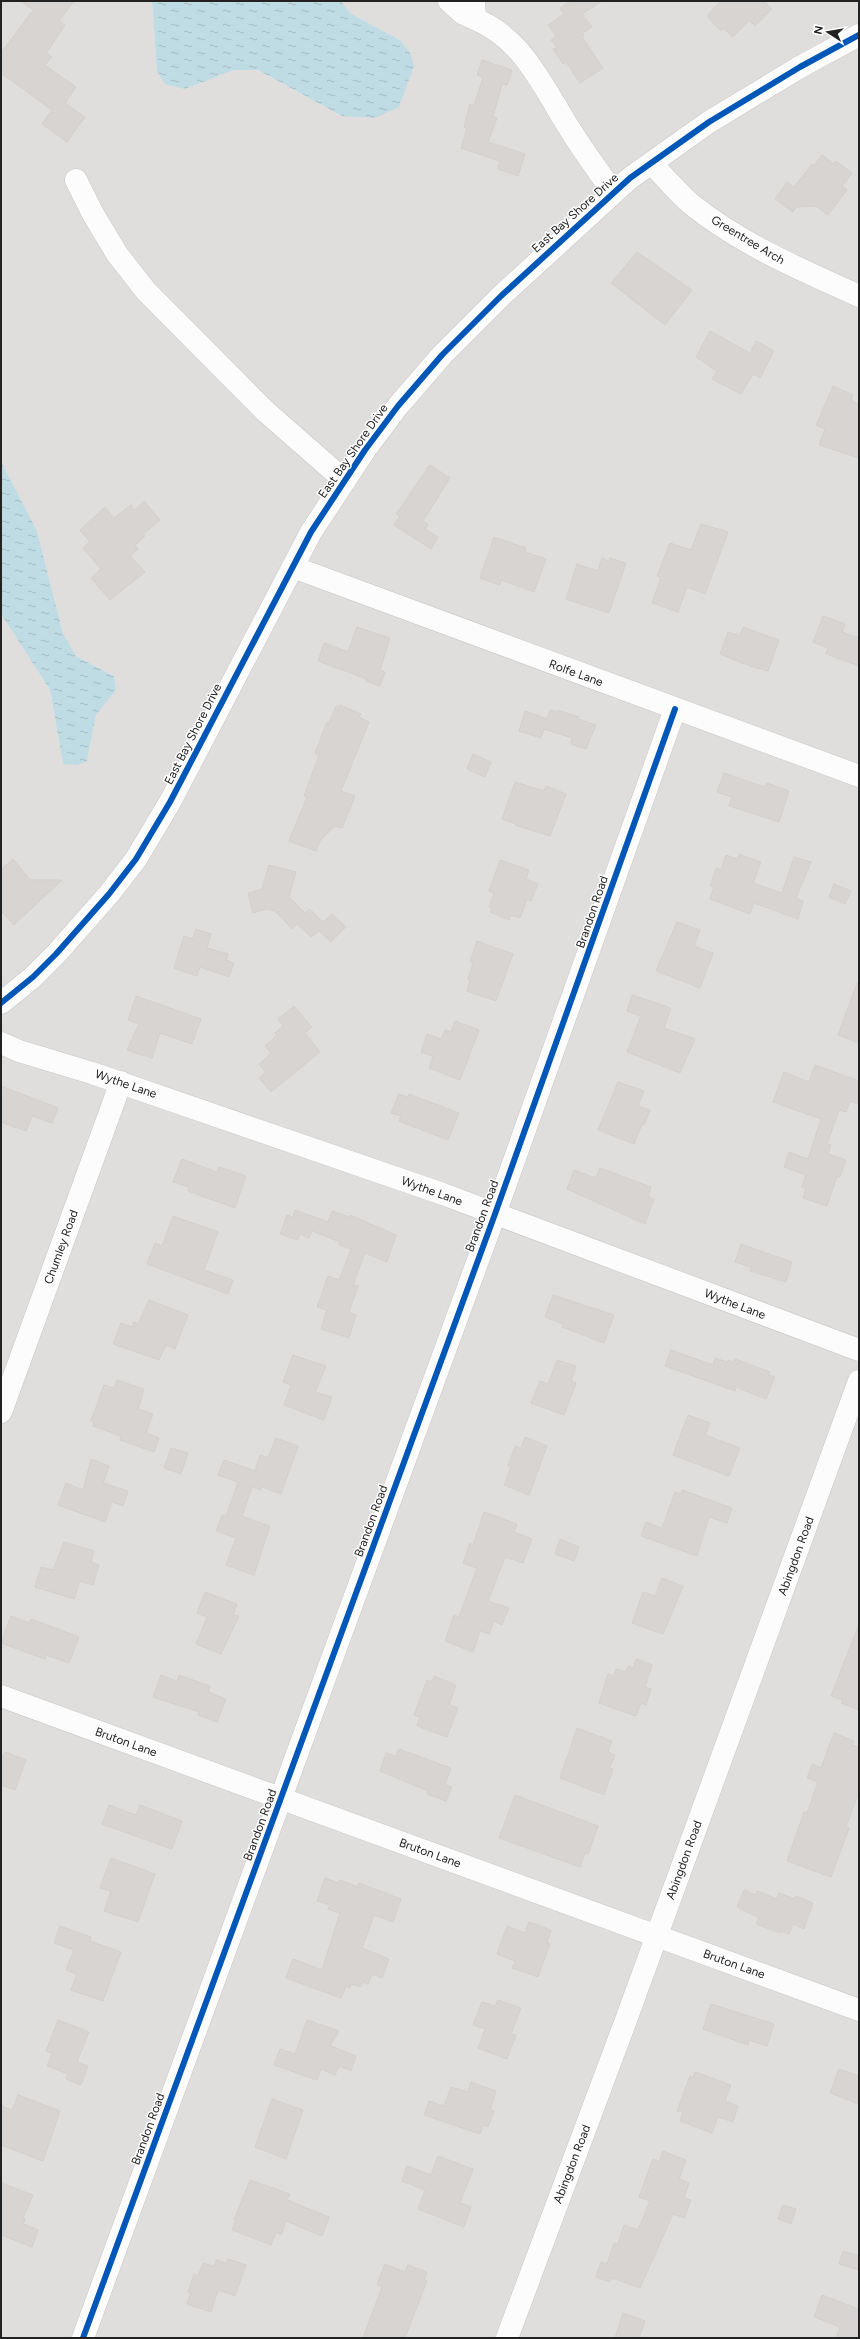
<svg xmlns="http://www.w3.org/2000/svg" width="860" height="2339" font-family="Figtree,sans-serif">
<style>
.residential{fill:#dfdedc}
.water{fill:url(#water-ripples)}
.building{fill:#d7d4d2;stroke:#d3d0cc}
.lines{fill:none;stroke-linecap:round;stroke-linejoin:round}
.minor-casing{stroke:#c9c8c7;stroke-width:23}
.minor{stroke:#fdfcfc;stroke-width:22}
.cycleway-casing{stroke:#fff;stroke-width:8}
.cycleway{stroke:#0057b8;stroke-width:6}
.labels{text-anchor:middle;stroke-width:3;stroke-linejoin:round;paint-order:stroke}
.street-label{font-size:12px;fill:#222;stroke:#fff}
</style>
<defs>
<pattern id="water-ripples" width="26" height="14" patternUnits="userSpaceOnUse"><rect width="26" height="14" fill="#bfdbe3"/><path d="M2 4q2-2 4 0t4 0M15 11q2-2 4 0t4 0" fill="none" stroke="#a4bcc2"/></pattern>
</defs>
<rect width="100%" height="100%" fill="#f0eeeb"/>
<path class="residential" d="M 1,1 L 152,1 L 157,71 L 185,89 L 234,70 L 258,70 L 342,116 L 400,40 L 350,13 L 341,1 L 859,1 L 859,2338 L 1,2338 L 1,614 L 50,690 L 63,764 L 87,761 L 96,715 L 116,690 L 114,676 L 76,656 L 63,633 L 37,531 L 1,461 Z"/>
<path class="water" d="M 152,1 L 341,1 L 350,13 L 400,40 L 410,53 L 414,66 L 399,107 L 375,118 L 342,116 L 258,70 L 234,70 L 185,89 L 165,84 L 157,71 Z
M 1,461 L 37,531 L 63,633 L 76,656 L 114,676 L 116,690 L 96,715 L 87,761 L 77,765 L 63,764 L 50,690 L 1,614 Z"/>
<path class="building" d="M 21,1 L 74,1 L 59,21 L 65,25 L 46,53 L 52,57 L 45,65 L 76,87 L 65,103 L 85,117 L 67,142 L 42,124 L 52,110 L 1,73 L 1,53 L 33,10 Z
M 571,1 L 602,1 L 582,14 L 592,27 L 583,33 L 584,35 L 582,37 L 603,68 L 580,83 L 566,62 L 563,64 L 553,49 L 557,48 L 551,40 L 556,36 L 548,25 L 564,14 L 560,8 Z
M 721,1 L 764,1 L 772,9 L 755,26 L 749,20 L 733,37 L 723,28 L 721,31 L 707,16 Z
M 482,60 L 512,70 L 507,85 L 502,84 L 493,117 L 497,118 L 488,142 L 525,154 L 518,176 L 498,169 L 500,161 L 461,148 L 467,128 L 464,127 L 470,104 L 474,105 L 483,78 L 477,75 Z
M 822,155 L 834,164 L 836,161 L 852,173 L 842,186 L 847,190 L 828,215 L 816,206 L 796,207 L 793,212 L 775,199 L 787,182 L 794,187 L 812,164 L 814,166 Z
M 637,252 L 692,290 L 665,325 L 611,283 Z
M 710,331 L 750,353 L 756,341 L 774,351 L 760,378 L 753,374 L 741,394 L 712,379 L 717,371 L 696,357 Z
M 833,386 L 853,395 L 851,400 L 859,404 L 859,458 L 819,445 L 825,429 L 816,425 Z
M 430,465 L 450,478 L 423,521 L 428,524 L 425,529 L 438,537 L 431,549 L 394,525 L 400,516 L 396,514 Z
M 144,501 L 160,520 L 143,534 L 145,536 L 135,545 L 138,549 L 130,556 L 145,572 L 110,600 L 91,578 L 101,569 L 83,548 L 90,542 L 80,530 L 105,507 L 114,518 L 131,505 L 134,510 Z
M 701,524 L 728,532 L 705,594 L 687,587 L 678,612 L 652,603 L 661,577 L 657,576 L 670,543 L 691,550 Z
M 494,537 L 526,548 L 525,552 L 546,559 L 534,592 L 501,580 L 500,585 L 480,578 Z
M 602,558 L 609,561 L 610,558 L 626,563 L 609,613 L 566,599 L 577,564 L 598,571 Z
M 823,616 L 845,624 L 842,632 L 859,638 L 859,666 L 826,654 L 828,648 L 813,642 Z
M 357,627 L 390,638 L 380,670 L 385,672 L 380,686 L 366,681 L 367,679 L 318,661 L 324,643 L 348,652 Z
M 743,627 L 779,640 L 768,671 L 750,666 L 720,654 L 728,632 L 740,636 Z
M 340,705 L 361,714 L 359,717 L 369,722 L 341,791 L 355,796 L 342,828 L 335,826 L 320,841 L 316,851 L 289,841 L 307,797 L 304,796 L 319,755 L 315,753 L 327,722 L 329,723 L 336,706 L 339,707 Z
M 550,710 L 557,712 L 558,710 L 579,717 L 578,719 L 596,725 L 586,749 L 571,744 L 572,738 L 544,729 L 541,738 L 519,731 L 525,711 L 547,719 Z
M 473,754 L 491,762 L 485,777 L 467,769 Z
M 724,773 L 765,787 L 767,783 L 789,791 L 779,822 L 729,806 L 732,797 L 717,792 Z
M 515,782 L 544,791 L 546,786 L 566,794 L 550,836 L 515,825 L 516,824 L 502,819 Z
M 739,854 L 761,862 L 753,883 L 782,893 L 794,857 L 811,862 L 796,898 L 803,901 L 798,919 L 754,903 L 750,914 L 710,899 L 714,887 L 710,886 L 716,868 L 721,870 L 726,855 L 737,859 Z
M 13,859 L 30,880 L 62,880 L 14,925 L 1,911 L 1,870 Z
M 500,860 L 529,870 L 526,879 L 538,884 L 531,901 L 527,899 L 520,918 L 511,915 L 509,920 L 490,912 L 492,908 L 489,907 L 494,893 L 489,891 Z
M 269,865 L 296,872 L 289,897 L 305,913 L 310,909 L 323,922 L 332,914 L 346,927 L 331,942 L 319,931 L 311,937 L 297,924 L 292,929 L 275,911 L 267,909 L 253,913 L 248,893 L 262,889 Z
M 834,884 L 851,891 L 845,904 L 829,897 Z
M 677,922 L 700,930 L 694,946 L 713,953 L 700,988 L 656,971 Z
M 196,929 L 211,934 L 207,948 L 228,954 L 226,960 L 234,963 L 229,977 L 200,967 L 197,976 L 174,968 L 184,936 L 193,939 Z
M 477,941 L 513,954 L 496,1001 L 467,991 L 470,980 L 468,979 L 473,963 L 470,961 Z
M 857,983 L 859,984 L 859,1043 L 838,1035 Z
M 632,995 L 671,1008 L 664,1028 L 695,1039 L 680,1073 L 627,1052 L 641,1016 L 627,1011 Z
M 136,996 L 201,1019 L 192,1044 L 160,1033 L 152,1058 L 127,1050 L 139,1024 L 128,1020 Z
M 294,1006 L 312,1027 L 305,1033 L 320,1052 L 271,1092 L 259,1078 L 266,1072 L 259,1064 L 271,1053 L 265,1046 L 277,1035 L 275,1033 L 283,1026 L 278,1019 Z
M 455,1021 L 479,1030 L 460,1080 L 429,1068 L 433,1056 L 421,1052 L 427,1034 L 441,1039 L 445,1030 L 451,1032 Z
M 815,1065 L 859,1081 L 859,1104 L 850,1101 L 846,1112 L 839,1110 L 827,1144 L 831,1145 L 828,1154 L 846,1160 L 840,1177 L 837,1176 L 827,1206 L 803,1198 L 806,1189 L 802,1187 L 806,1175 L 784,1167 L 789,1152 L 808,1159 L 821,1119 L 773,1102 L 784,1072 L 809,1082 Z
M 618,1082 L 644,1091 L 638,1106 L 650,1110 L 644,1125 L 642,1124 L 634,1144 L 598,1130 Z
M 1,1086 L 58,1108 L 52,1123 L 32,1116 L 26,1131 L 1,1122 Z
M 399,1094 L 408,1097 L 409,1094 L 459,1113 L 448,1140 L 399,1121 L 401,1116 L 391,1113 Z
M 182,1159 L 217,1172 L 219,1167 L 246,1176 L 235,1208 L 188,1191 L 189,1187 L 173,1182 Z
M 600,1168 L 651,1187 L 648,1197 L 654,1199 L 645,1224 L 567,1189 L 574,1170 L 596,1178 Z
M 295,1210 L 328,1222 L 332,1211 L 349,1217 L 350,1215 L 396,1235 L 387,1262 L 365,1253 L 353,1285 L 358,1286 L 349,1312 L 356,1315 L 349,1338 L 321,1329 L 327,1310 L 317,1307 L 328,1276 L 339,1280 L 351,1249 L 339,1245 L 340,1242 L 312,1231 L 309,1238 L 300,1234 L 298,1240 L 280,1234 L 287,1215 L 293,1217 Z
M 173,1216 L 218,1232 L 204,1270 L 233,1280 L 228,1294 L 147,1264 L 155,1243 L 162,1246 Z
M 741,1244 L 792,1262 L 786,1282 L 750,1271 L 751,1267 L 735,1262 Z
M 553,1295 L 614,1315 L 604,1343 L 562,1327 L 563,1324 L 545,1317 Z
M 149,1300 L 188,1315 L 175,1349 L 166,1345 L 159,1360 L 113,1344 L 121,1323 L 132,1327 L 134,1322 L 138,1324 Z
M 671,1350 L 713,1365 L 715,1358 L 727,1362 L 728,1360 L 734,1362 L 735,1359 L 770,1372 L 768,1375 L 775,1377 L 766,1399 L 736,1387 L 735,1391 L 665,1366 Z
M 293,1355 L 326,1366 L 315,1392 L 332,1397 L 324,1420 L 284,1405 L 291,1385 L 283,1382 Z
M 557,1360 L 576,1366 L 571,1381 L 576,1383 L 564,1415 L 531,1403 L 540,1381 L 548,1384 Z
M 117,1380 L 144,1389 L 138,1409 L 153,1414 L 146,1433 L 159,1438 L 154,1452 L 120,1440 L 121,1436 L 93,1426 L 94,1422 L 91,1421 L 104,1385 L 114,1388 Z
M 688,1415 L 710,1423 L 705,1435 L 740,1448 L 729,1476 L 673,1455 Z
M 525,1437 L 547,1446 L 529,1495 L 504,1485 L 511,1467 L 508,1466 L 515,1446 L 521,1448 Z
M 276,1438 L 298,1446 L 281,1494 L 262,1487 L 261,1490 L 252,1487 L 242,1516 L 270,1526 L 254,1575 L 226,1565 L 236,1538 L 216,1531 L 222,1515 L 226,1517 L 238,1482 L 218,1475 L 224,1460 L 255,1471 L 260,1455 L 268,1458 Z
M 171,1448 L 188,1453 L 181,1474 L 164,1468 Z
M 91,1459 L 109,1466 L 103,1483 L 128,1491 L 123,1506 L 112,1502 L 105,1522 L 58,1505 L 66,1483 L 83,1490 Z
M 682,1490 L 732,1508 L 727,1523 L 709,1517 L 697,1556 L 641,1536 L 646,1522 L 662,1528 L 675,1492 L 681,1494 Z
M 484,1512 L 517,1524 L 514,1532 L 532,1539 L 523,1563 L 505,1557 L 488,1601 L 509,1608 L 502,1625 L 494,1621 L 489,1634 L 480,1631 L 473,1652 L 445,1641 L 454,1615 L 459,1617 L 477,1568 L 463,1563 L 470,1543 L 473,1545 Z
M 560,1539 L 579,1547 L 574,1561 L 555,1554 Z
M 64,1542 L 94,1551 L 91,1562 L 99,1565 L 93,1585 L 80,1581 L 74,1599 L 35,1587 L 41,1567 L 53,1570 Z
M 662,1578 L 683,1586 L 663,1634 L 632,1623 L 643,1592 L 655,1596 Z
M 205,1592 L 237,1604 L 233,1615 L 239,1616 L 221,1654 L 196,1644 L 207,1617 L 197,1613 Z
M 11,1616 L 29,1623 L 31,1619 L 79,1637 L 69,1663 L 46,1655 L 45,1659 L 1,1643 Z
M 858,1627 L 859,1627 L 859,1710 L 841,1703 L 843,1700 L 831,1696 Z
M 636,1659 L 652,1665 L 645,1687 L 651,1689 L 646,1705 L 641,1703 L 636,1716 L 599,1703 L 608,1674 L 614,1676 L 616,1669 L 626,1672 L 628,1666 L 633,1668 Z
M 161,1675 L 177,1681 L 179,1675 L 210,1686 L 208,1692 L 226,1699 L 217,1722 L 198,1715 L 199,1712 L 153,1697 Z
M 434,1676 L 456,1685 L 449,1705 L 458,1708 L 447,1737 L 417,1726 L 420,1717 L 414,1715 L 427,1680 L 432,1682 Z
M 577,1728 L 612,1741 L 608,1752 L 615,1755 L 609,1768 L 613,1769 L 604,1795 L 560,1778 Z
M 834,1733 L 854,1741 L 852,1745 L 859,1747 L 859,1791 L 846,1827 L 849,1828 L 831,1877 L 787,1861 L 804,1812 L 807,1813 L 818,1782 L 807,1778 L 812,1764 L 821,1768 Z
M 399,1749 L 451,1768 L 445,1785 L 452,1787 L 446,1801 L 427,1794 L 428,1791 L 380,1771 L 386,1753 L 396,1756 Z
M 5,1752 L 26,1760 L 15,1790 L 1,1785 L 1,1760 Z
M 515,1795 L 598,1826 L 588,1854 L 585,1853 L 580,1867 L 499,1838 Z
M 109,1805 L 136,1815 L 140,1805 L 182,1821 L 172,1849 L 102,1824 Z
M 111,1858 L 155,1874 L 138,1922 L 104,1911 L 111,1891 L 100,1888 Z
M 325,1878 L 339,1883 L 340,1880 L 358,1887 L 359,1883 L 401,1899 L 393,1922 L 374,1915 L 362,1948 L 389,1959 L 382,1978 L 372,1974 L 368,1984 L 363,1982 L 361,1987 L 351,1984 L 350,1988 L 346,1986 L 341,1998 L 286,1978 L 293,1959 L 322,1970 L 340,1913 L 328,1909 L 330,1905 L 317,1901 Z
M 744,1890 L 756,1895 L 757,1891 L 777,1899 L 779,1893 L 795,1899 L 796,1896 L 813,1903 L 804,1929 L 793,1924 L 789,1934 L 781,1931 L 780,1933 L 756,1924 L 759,1918 L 737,1907 Z
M 529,1922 L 551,1930 L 547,1943 L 550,1944 L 538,1977 L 512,1968 L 515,1961 L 497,1954 L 507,1926 L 525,1933 Z
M 60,1926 L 91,1937 L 90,1941 L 121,1952 L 103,2001 L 71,1990 L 77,1974 L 66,1970 L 74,1950 L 54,1943 Z
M 498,2000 L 521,2008 L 511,2034 L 516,2035 L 507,2059 L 478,2048 L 485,2029 L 473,2025 L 482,2002 L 495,2006 Z
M 711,2004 L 774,2024 L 767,2046 L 749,2040 L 748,2045 L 703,2029 Z
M 58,2020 L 89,2032 L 77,2062 L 88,2066 L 81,2085 L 66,2079 L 68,2074 L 47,2066 L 52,2053 L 46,2051 Z
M 307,2020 L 339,2031 L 330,2046 L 356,2056 L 351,2071 L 339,2066 L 335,2075 L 321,2069 L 317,2080 L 274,2065 L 280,2049 L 295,2054 Z
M 839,2069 L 859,2076 L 859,2104 L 830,2093 Z
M 695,2072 L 731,2085 L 725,2101 L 738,2106 L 733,2122 L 718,2117 L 712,2133 L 680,2121 L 683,2112 L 677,2111 L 690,2076 L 693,2078 Z
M 471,2082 L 496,2091 L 490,2110 L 494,2111 L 488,2127 L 483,2125 L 480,2134 L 424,2115 L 429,2101 L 444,2106 L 451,2087 L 468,2092 Z
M 18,2095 L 60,2111 L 43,2161 L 1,2145 L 1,2106 L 12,2110 Z
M 272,2099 L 303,2110 L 286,2159 L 255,2147 Z
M 663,2151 L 686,2160 L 679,2179 L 689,2183 L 684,2198 L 691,2200 L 684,2218 L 673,2214 L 640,2288 L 612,2278 L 610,2282 L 596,2277 L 601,2262 L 607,2264 L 614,2243 L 618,2244 L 624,2225 L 638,2230 L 650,2201 L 639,2197 L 653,2159 L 659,2162 Z
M 438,2156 L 473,2169 L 460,2203 L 471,2207 L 464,2227 L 418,2209 L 425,2190 L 402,2181 L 407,2166 L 431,2175 Z
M 250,2180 L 290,2194 L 287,2200 L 329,2217 L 322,2236 L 286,2221 L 281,2235 L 276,2232 L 271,2245 L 232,2230 L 236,2220 L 234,2220 Z
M 1,2183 L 33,2195 L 23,2218 L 25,2219 L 23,2224 L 38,2230 L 32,2247 L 1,2235 Z
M 783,2205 L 796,2209 L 791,2224 L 778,2219 Z
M 843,2251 L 859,2256 L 859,2270 L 839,2264 Z
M 228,2259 L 246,2265 L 235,2296 L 218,2290 L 211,2312 L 187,2304 L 191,2293 L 188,2292 L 194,2274 L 198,2276 L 203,2263 L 214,2266 L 216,2260 L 226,2263 Z
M 385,2264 L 405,2272 L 408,2265 L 427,2272 L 424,2280 L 427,2281 L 405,2338 L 363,2338 L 382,2287 L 377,2285 Z
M 822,2295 L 859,2309 L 859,2338 L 836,2338 L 840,2327 L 814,2317 Z
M 623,2313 L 645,2321 L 639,2338 L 615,2338 Z"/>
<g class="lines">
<g class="minor-casing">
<path id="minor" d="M 449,1 L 462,13 L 475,19 L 474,1
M 475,19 C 524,39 544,89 571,131 C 584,152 599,172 613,192
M 651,163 C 664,176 677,192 691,204 C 742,245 800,269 859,296
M 76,180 L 93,214 L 117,254 L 146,291 L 264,410 L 345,481
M 293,567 L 859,776
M 1,1003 L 33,977 L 56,954 L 109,894 L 136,859 L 170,802 L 311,532 L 365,450 L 398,406 L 442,355 L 501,296 L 630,178 L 709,122 L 800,67 L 859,35
M 1,1043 L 19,1051 L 92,1073 L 443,1194 L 859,1350
M 1,1412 L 121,1082
M 1,1696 L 859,2010
M 83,2338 L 495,1214 L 675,709
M 507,2338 L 626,2020 L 859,1381"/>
</g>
<use href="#minor" class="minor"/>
<g class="cycleway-casing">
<path id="cycleway" d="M 1,1003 L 33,977 L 56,954 L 109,894 L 136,859 L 170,802 L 311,532 L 365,450 L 398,406 L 442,355 L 501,296 L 630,178 L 709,122 L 800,67 L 859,35
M 83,2338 L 495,1214 L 675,709"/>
</g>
<use href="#cycleway" class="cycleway"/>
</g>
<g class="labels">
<g class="street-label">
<text transform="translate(575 213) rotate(-42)" y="4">East Bay Shore Drive</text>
<text transform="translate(748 240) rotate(31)" y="4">Greentree Arch</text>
<text transform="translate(353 451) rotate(-55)" y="4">East Bay Shore Drive</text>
<text transform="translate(576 673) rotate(20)" y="4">Rolfe Lane</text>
<text transform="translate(193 734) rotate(-63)" y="4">East Bay Shore Drive</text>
<text transform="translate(592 912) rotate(-71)" y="4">Brandon Road</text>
<text transform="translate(126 1084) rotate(19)" y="4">Wythe Lane</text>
<text transform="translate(432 1191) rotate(20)" y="4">Wythe Lane</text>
<text transform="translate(482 1216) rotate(-70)" y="4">Brandon Road</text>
<text transform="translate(61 1247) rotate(-70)" y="4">Chumley Road</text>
<text transform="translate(735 1304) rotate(21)" y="4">Wythe Lane</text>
<text transform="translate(371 1521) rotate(-70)" y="4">Brandon Road</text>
<text transform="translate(796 1556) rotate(-70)" y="4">Abingdon Road</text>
<text transform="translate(126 1742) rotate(20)" y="4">Bruton Lane</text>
<text transform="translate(260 1825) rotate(-70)" y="4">Brandon Road</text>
<text transform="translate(430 1853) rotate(20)" y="4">Bruton Lane</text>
<text transform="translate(684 1860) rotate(-70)" y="4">Abingdon Road</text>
<text transform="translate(734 1964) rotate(20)" y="4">Bruton Lane</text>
<text transform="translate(148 2129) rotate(-70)" y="4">Brandon Road</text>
<text transform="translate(572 2164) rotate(-69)" y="4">Abingdon Road</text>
</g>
</g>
<rect width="860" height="2339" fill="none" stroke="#222222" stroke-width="4"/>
<g transform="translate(828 32) rotate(282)" stroke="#ffffff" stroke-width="3" paint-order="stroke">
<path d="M0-3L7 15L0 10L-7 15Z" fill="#222222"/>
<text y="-6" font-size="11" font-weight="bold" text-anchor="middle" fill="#222222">N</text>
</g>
</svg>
